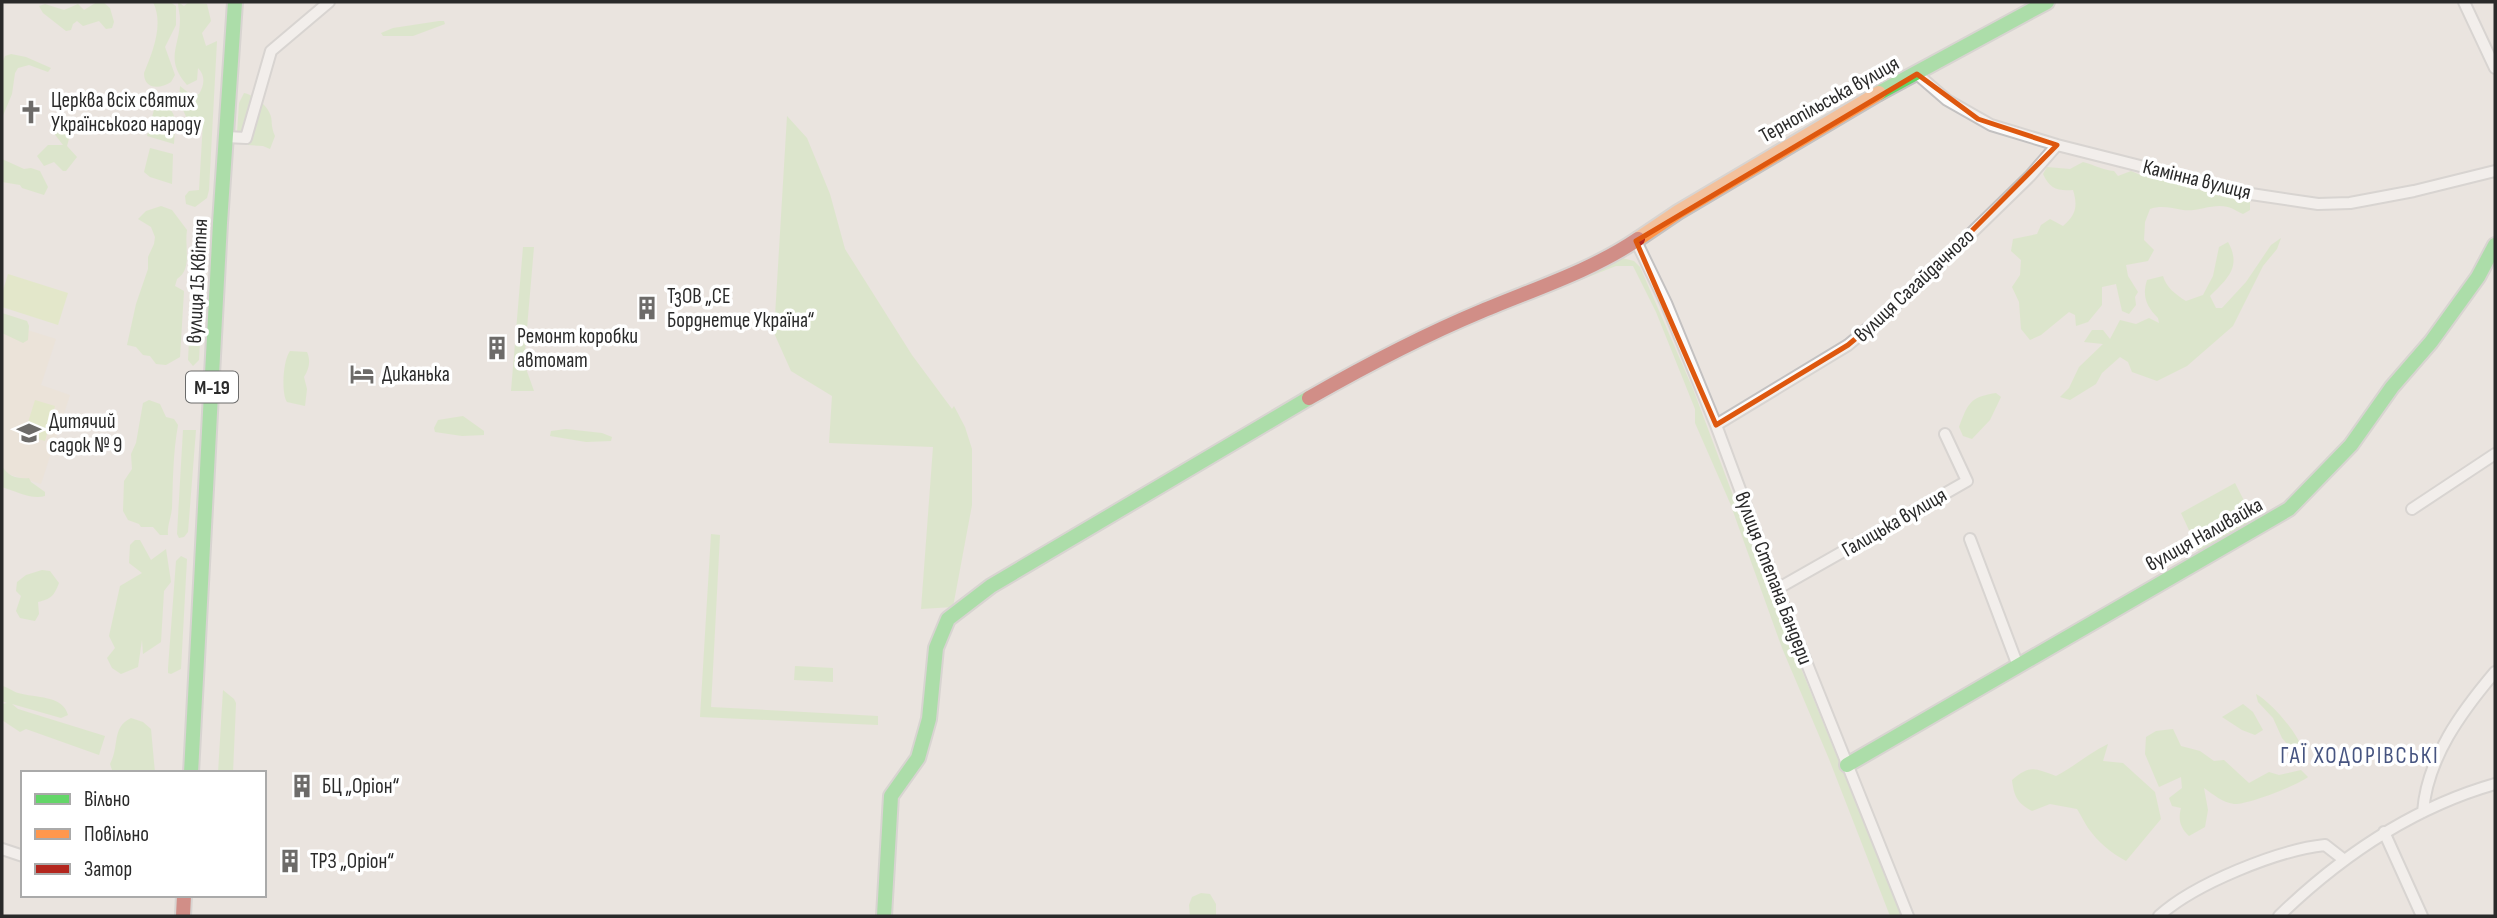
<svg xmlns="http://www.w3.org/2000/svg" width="2497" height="918" font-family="'Sofia Sans Condensed',sans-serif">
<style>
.education{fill:#eee2d3}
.green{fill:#cde7b5}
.pitch{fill:#dbecb1}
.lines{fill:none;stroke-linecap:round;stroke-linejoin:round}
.street-casing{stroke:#c3c1c1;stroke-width:14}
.fast-casing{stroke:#c3c1c1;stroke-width:18}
.slow-casing{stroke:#c3c1c1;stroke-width:18}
.jam-casing{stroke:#c3c1c1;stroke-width:18}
.street{stroke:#fcfbfa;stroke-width:10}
.fast{stroke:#63d668;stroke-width:14}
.slow{stroke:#ff974d;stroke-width:14}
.jam{stroke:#b3261e;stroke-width:14}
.marked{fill:none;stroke:#de570e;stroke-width:5;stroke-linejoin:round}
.labels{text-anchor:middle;stroke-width:7;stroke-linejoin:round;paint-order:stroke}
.shield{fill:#fff;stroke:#6a6a6a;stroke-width:2}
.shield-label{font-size:19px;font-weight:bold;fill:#2a2a2a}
.street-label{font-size:21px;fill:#2a2a2a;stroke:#fff}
.poi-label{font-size:21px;fill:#2a2a2a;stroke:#fff;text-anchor:start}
.neighbourhood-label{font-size:23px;letter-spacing:2px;fill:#465480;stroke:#fff}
</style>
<rect width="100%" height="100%" fill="#eae4df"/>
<path class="education" d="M 2,322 L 56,339 L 41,385 L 70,395 L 41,484 L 2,472 Z"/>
<path class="green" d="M 97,2 L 103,2 L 110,8 L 114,22 L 112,28 L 106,29 L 99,21 L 83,26 L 77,21 L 73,24 L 71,30 L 66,31 L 43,13 L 39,6 L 45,4 L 64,10 L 78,4 L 84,10 Z
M 153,2 L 170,2 L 176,6 L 176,25 L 165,47 L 175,75 L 171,82 C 160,89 144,90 144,73 C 153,51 164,24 153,2 Z
M 178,2 L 184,6 L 189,2 L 207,4 L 211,21 L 202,33 L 206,46 L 217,41 L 209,190 L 207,198 L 195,207 L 186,204 L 185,196 L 189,191 L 199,190 L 203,122 L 188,121 L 179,101 L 180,86 L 191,95 L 199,94 C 204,86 206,76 198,68 L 197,80 L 187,85 C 164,58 180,48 180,19 C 180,14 178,8 178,2 Z
M 439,21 L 444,21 L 445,24 L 413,36 L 383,36 L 381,33 L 393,28 Z
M 11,54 L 26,57 L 51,68 L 48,72 L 29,65 L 18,68 L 15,73 L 12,94 L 2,118 L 3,61 L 5,56 Z
M 244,93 C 254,95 266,104 270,114 C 273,120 270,125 275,136 L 270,149 L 263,146 L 248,145 L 237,133 L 239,103 Z
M 156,102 C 180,108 175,123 174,144 L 147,136 Z
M 787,116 L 807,138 L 830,194 L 845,249 L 912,355 L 952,409 L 954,406 L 965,427 L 972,449 L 972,505 L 953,607 L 921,609 L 933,447 L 829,443 L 832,396 L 791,371 L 774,333 Z
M 65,126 L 70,135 L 67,146 L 77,157 L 66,171 L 63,171 L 54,162 L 44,166 L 37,156 L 48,145 L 63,145 L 53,132 Z
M 150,148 L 173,154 L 172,184 L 150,177 L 144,172 Z
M 2,159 L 24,169 L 31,168 L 40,171 L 48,187 L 44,195 L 22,188 L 20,185 L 2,182 Z
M 2083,162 C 2095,165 2102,170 2114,171 L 2118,176 L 2131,171 L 2143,176 L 2161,176 L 2183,185 L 2220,196 L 2250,199 L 2250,210 L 2243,214 C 2238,212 2233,208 2228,207 C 2213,203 2198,212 2183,210 C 2172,208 2161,205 2150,209 L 2145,222 L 2144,240 L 2154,250 L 2148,261 L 2126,265 L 2128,276 L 2138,292 L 2135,297 L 2136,305 L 2129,314 L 2122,311 L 2116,284 L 2102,287 L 2102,305 L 2088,322 L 2076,326 L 2075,315 L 2069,312 L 2041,335 L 2030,340 L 2021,329 L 2019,302 L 2012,287 L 2020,275 L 2021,260 L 2011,251 L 2013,239 L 2037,234 L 2041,225 L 2050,219 L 2063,226 C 2076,215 2078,206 2073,190 C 2057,191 2050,189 2043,174 L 2047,167 L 2070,169 Z
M 161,206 L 172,210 L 187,230 C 184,247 193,269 177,279 L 175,286 L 184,291 L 180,357 L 166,365 L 156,364 L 150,356 L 143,355 L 136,347 L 127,345 L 136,304 L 148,269 L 148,257 L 154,244 L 155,237 L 151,227 L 138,219 L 146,211 Z
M 196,236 C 210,247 210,275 198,287 L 197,319 L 201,323 L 199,360 L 193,366 L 188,360 L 194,243 Z
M 2281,238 L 2277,249 L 2263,266 L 2233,326 L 2187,366 L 2157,381 L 2132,372 L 2128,362 L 2120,357 L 2102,373 L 2096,384 L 2070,400 L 2060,397 L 2069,388 L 2079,367 L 2103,344 L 2084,342 L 2092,330 L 2103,330 L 2110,339 L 2120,320 L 2136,324 L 2149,318 L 2159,323 L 2158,318 C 2146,306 2142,296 2147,280 L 2163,276 C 2166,287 2176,295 2186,301 L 2203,295 L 2213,276 L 2219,247 L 2228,242 C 2242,267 2227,279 2210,296 L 2216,308 L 2222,308 L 2246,282 L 2271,245 Z
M 523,247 L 534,247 L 524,363 L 534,391 L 511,391 Z
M 1622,258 L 1634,261 L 1640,267 L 1693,389 L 1761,570 L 1902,916 L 1890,916 L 1829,759 L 1782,648 L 1730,503 L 1695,423 L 1695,409 L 1656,312 L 1633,266 L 1616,266 L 1553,291 Z
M 2,313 L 27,321 L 29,326 L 28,340 L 23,343 L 2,333 Z
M 290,351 L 307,352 C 311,361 309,369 304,377 L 307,389 L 305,406 L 287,402 C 281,393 283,360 290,351 Z
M 1996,393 L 2001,397 L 1990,420 L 1972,439 L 1963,436 L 1959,427 C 1968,404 1969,397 1996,393 Z
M 149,400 L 160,404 L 166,417 L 174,419 L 178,425 C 173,453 173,480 172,508 C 171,518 167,526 168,535 L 160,535 L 153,527 L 141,527 L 139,524 L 128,520 L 123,511 L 124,481 L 132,469 L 131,454 L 136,443 L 143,403 Z
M 463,416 L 484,431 L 484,435 L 462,436 L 435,432 L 434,428 L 438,420 Z
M 566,429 L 602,433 L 612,437 L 611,441 L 586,442 L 550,436 L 551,431 Z
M 183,430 L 196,430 L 188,532 L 184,537 L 179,538 L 177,534 Z
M 2,466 C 8,476 16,479 29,478 L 31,482 L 45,492 L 45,496 C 32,500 15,491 2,487 Z
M 2235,483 L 2257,526 L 2201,556 L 2181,513 Z
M 711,534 L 720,535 L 711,707 L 878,716 L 878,725 L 700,717 Z
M 135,540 L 140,540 L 151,560 L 166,549 L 171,582 L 164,591 L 161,642 L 143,654 L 142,640 L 138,667 L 121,674 L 112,668 L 107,658 L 115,648 L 109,636 L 120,586 L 142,573 L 129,563 L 130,545 Z
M 181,556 L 187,559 L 181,669 L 171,674 L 168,673 L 168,668 L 176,561 Z
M 42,570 L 50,571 L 59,583 C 54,596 51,599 38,602 L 39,614 L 35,621 L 20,618 L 16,611 L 21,596 L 16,591 L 17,582 L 26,575 Z
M 795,666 L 833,668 L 833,682 L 794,680 Z
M 2,686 C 8,687 12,691 18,693 C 35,698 63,695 68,715 L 61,718 L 12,704 L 18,709 L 105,736 L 99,755 L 26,729 L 20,732 L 2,720 L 2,704 L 7,703 L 2,701 Z
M 223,690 L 234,699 L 236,703 L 233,773 L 218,773 Z
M 2256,694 C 2271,702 2301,736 2303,753 C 2303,757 2301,761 2300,764 L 2294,752 L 2282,738 L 2273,718 L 2258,702 Z
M 2243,704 L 2253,712 L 2263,730 L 2255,735 L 2242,730 L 2222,717 Z
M 131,718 L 143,722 L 151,729 L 155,773 L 113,773 L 110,764 C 120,745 111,728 131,718 Z
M 2173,729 L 2181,746 L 2200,751 L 2214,761 L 2224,760 L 2249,783 L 2269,772 L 2279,775 L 2301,770 L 2308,777 C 2296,786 2247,805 2234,804 C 2222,802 2214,795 2204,788 L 2208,810 L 2205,827 L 2189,836 C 2180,827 2178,820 2181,808 L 2172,806 L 2169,798 L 2182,788 L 2181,777 L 2159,787 L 2145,754 L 2146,737 L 2156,731 Z
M 2108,744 L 2103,761 L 2123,763 L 2155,792 L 2161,819 L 2126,861 C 2111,853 2098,842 2088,828 C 2084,822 2081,815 2077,809 L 2050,804 L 2032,811 C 2017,803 2014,796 2012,780 C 2031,764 2035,769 2056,776 C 2075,766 2089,753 2108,744 Z
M 1201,893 L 1210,894 L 1216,904 L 1216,916 L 1190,916 L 1189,905 L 1192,897 Z"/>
<path class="pitch" d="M 8,274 L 68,293 L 58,325 L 2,307 L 2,294 Z
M 35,400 L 55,406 L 45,441 L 24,435 Z"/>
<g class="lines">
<g class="street-casing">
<path id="street" d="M 2464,2 L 2495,68
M 1917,74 L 1947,100 L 1991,125 L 2057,145 L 2251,194 L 2318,204 L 2350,203 L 2414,191 L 2495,171
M 226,137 L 246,138 L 271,51 L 329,2
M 1636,241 L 1666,303 L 1716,425 L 1777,589 L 1908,916
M 1716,425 L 1848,345 L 1911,292 L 2030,176 L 2057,145
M 2412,509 L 2495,454
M 1970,539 L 2018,666
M 1777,589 L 1967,481 L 1945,434
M 2423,812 C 2427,758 2462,711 2495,672
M 2384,832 L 2422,916
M 2,849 L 23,856
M 2159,916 C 2194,884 2278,850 2325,845 L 2343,859
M 2279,916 C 2341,856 2411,808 2495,784"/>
</g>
<g class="fast-casing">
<path id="fast" d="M 1879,93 L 2047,2
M 1847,765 L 2289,509 L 2351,445 L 2392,387 L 2431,342 L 2478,277 L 2495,245
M 191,773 L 220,223 L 235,2
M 884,916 L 891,796 L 918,758 L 929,719 L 936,648 L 948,619 L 991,586 L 1309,398"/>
</g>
<g class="slow-casing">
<path id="slow" d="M 1638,239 L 1678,212 L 1879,93"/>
</g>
<g class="jam-casing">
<path id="jam" d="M 1309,398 C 1365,366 1422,336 1482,311 C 1534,289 1591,271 1638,239
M 183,916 L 184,895"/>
</g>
<use href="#street" class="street"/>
<use href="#fast" class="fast"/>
<use href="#slow" class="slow"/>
<use href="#jam" class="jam"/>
</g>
<path d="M0 0H2497V918H0ZM 1917,74 L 1978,119 L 2057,145 L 1911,292 L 1848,345 L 1716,425 L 1636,241 Z" fill="#eae4df" fill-opacity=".55" fill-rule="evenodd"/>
<path class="marked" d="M 1917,74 L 1978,119 L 2057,145 L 1911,292 L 1848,345 L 1716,425 L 1636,241 Z"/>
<defs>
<g id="church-bare" transform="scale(1.89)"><path d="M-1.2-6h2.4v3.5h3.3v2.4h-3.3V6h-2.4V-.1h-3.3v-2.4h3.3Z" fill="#6d6b69" stroke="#fff" stroke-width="2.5" paint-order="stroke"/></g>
<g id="building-bare" transform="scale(1.89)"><path d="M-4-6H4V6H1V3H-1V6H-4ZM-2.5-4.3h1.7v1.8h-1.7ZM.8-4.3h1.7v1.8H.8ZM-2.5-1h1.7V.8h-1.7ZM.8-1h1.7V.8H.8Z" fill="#6d6b69" stroke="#fff" stroke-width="2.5" paint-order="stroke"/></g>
<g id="hotel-bare" transform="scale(1.89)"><path d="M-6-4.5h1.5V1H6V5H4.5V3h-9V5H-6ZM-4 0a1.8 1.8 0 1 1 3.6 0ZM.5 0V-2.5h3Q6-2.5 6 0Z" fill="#6d6b69" stroke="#fff" stroke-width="2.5" paint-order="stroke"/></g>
<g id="school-bare" transform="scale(1.89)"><path d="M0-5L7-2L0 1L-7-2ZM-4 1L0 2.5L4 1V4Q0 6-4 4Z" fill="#6d6b69" stroke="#fff" stroke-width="2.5" paint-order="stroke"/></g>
</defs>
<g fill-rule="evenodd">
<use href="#church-bare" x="31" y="112"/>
<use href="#building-bare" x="647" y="308"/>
<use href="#building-bare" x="497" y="348"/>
<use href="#hotel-bare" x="362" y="374"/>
<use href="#school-bare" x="29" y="433"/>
<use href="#building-bare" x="302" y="786"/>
<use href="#building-bare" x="290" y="861"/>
</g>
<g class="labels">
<rect class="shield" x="186" y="371.5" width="52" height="31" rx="5"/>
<g class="shield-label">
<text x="212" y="394">М-19</text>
</g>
<g class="street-label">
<text transform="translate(1829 99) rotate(-29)" y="7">Тернопільська вулиця</text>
<text transform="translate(2197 179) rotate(14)" y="7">Камінна вулиця</text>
<text transform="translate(197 281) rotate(-87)" y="7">вулиця 15 Квітня</text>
<text transform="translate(1914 285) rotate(-43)" y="7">вулиця Сагайдачного</text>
<text transform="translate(1894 522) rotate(-30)" y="7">Галицька вулиця</text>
<text transform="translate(2204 534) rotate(-29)" y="7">вулиця Наливайка</text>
<text transform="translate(1774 578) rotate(69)" y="7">вулиця Степана Бандери</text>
</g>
<g class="poi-label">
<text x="51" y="107">Церква всіх святих<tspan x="51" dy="24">Українського народу</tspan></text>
<text x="667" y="303">ТзОВ „СЕ<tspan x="667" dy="24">Борднетце Україна“</tspan></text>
<text x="517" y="343">Ремонт коробки<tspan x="517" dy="24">автомат</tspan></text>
<text x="382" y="381">Диканька</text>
<text x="49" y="428">Дитячий<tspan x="49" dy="24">садок № 9</tspan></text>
<text x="322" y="793">БЦ „Оріон“</text>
<text x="310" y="868">ТРЗ „Оріон“</text>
</g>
<g class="neighbourhood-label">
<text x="2360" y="763">ГАЇ ХОДОРІВСЬКІ</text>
</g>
</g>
<rect width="2497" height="918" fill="none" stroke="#2a2a2a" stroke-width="7"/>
<rect x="21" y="771" width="245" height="126" fill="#ffffff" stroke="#aaaaaa" stroke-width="2"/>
<rect x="35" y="794" width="35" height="10" fill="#63d668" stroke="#aaaaaa" stroke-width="2"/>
<text x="84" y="806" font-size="21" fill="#2a2a2a">Вільно</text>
<rect x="35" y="829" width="35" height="10" fill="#ff974d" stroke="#aaaaaa" stroke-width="2"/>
<text x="84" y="841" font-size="21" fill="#2a2a2a">Повільно</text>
<rect x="35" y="864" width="35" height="10" fill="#b3261e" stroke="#aaaaaa" stroke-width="2"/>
<text x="84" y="876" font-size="21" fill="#2a2a2a">Затор</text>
</svg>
